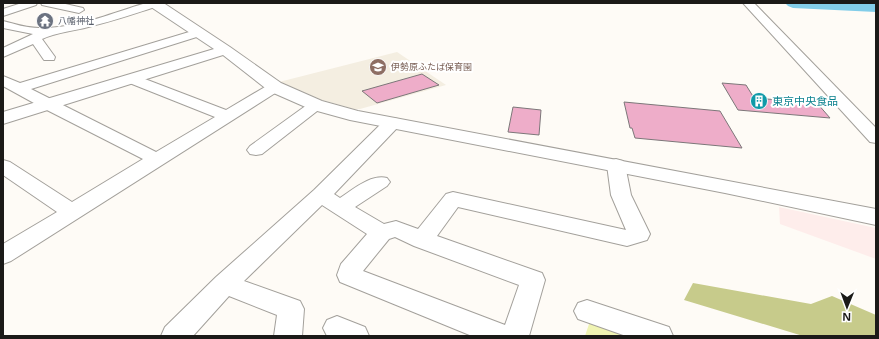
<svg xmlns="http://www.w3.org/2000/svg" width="879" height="339" font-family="'Noto Sans','Noto Sans JP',sans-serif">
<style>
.industrial{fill:#feedeb}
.built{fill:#f4eee1}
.green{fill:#f0f4b3}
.forest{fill:#c7cb8b}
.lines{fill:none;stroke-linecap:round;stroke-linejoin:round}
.river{fill:#82cde9;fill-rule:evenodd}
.building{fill:#eeadc9;stroke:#7c7779}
.minor-casing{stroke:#a3a09b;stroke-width:2}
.tertiary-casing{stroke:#a3a09b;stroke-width:2}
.minor{fill:#fff;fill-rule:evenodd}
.tertiary{fill:#fff;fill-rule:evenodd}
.labels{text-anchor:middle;stroke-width:4;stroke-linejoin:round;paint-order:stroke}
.far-worship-label{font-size:9px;fill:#5b616d;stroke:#fff;text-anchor:start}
.far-education-label{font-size:9px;fill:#785e54;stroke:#fff;text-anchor:start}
.culture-label{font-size:11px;fill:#0d838f;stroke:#fff;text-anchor:start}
</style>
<rect width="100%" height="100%" fill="#fefbf6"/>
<path class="industrial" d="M 779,207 L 876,228 L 876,259 L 780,224 Z"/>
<path class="built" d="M 397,52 L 446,85 L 360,109 L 354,109 L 322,100 L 279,82 Z"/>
<path class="green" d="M 591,318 L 639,336 L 585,336 Z"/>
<path class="forest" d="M 693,283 L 811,304 L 832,296 L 876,315 L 876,336 L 803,336 L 684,300 Z"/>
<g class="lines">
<path class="river" d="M 785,3 L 876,3 L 876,12 L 793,8 L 788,6 Z"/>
</g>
<path class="building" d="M 422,74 L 439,85 L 377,103 L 362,91 Z
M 722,83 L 746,85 L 754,98 L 817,103 L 830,118 L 738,110 Z
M 624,102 L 720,111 L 742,148 L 635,138 L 632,128 L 630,128 Z
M 513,107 L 541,110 L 539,135 L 508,132 Z"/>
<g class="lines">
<g class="minor-casing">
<path id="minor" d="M 22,3 L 37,3 L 36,5 L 3,16 L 3,9 Z
M 41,3 L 61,3 L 83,8 L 84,10 L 79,13 L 42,5 Z
M 146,3 L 159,4 L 158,6 C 136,13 114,21 92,26 C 75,31 57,32 42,39 L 55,57 L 54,60 L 44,60 L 33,44 L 3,57 L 3,48 L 33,34 L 3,28 L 3,21 C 15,24 26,28 39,28 C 76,29 112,13 146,3 Z
M 743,3 L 754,3 L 876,128 L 876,143 L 870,142 Z
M 199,29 L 203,31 L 205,33 L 203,35 L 31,89 L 156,152 L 215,117 L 127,82 L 125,79 L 127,76 L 132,75 L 137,76 L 226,110 L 270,84 L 275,83 L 280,84 L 282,87 L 280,90 L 11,261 L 3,264 L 3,244 L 57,212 L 3,175 L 3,160 L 10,162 L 72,202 L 143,159 L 43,108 L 3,86 L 3,76 L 20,83 Z
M 316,100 L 321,102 L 324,105 L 321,108 L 262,154 L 256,155 L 250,154 L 247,150 L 250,146 L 311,102 Z
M 392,118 L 398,119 L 400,123 L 398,127 L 334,194 L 340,198 C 354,189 371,174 387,178 L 390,182 L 387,186 L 355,207 L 384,224 L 396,221 L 418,229 L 446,194 L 453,192 L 626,230 L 611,195 L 607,165 L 609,161 L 616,159 L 623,161 L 625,165 L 631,195 L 650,234 L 647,240 L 627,246 L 458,207 L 437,236 L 542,273 L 545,280 L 529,336 L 472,336 L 340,282 L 337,275 L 341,264 L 367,234 L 322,205 L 244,281 L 300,301 L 304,309 L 302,336 L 274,336 L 277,315 L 229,296 L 193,336 L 161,336 L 165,327 L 216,277 L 314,190 L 386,119 ZM 395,237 L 414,246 L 519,285 L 505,325 L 363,271 L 389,239 Z
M 587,300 L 669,327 L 673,336 L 626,336 L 578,319 L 574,311 L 578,303 Z
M 337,316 L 365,327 L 369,336 L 327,336 L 323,328 L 327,320 Z"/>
</g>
<g class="tertiary-casing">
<path id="tertiary" d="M 145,3 L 165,4 L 230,47 L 281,83 L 322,101 L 358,111 L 876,209 L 876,225 L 725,193 L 350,120 L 310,109 L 269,91 L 223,55 L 3,124 L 3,112 L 214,49 Z"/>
</g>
<use href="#minor" class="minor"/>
<use href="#tertiary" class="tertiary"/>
</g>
<defs>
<g id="temple-disc" transform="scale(0.9)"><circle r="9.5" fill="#6b7280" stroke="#fff"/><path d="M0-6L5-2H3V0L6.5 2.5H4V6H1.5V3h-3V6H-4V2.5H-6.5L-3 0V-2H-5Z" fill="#fff"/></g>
<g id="school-disc" transform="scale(0.9)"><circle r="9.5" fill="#8d6e63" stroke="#fff"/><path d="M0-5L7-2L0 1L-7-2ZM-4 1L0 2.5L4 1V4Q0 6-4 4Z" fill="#fff"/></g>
<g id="building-disc" transform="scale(0.9)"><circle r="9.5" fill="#0f9aa8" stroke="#fff"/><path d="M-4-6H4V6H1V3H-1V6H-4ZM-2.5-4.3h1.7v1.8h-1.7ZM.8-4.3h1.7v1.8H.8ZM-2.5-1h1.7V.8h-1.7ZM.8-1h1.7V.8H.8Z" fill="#fff"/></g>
</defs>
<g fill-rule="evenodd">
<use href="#temple-disc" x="45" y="21"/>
<use href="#school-disc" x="378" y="67"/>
<use href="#building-disc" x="759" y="101"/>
</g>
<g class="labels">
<g class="far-worship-label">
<text x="58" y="24">八幡神社</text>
</g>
<g class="far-education-label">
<text x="391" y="70">伊勢原ふたば保育園</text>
</g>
<g class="culture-label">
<text x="772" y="105">東京中央食品</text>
</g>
</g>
<rect width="879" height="339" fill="none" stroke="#1b1a18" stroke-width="8"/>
<g transform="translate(847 307) rotate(181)" stroke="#ffffff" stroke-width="3" paint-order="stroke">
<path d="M0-3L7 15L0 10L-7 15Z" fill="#1b1a18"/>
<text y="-6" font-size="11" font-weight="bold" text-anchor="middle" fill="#1b1a18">N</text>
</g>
</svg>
